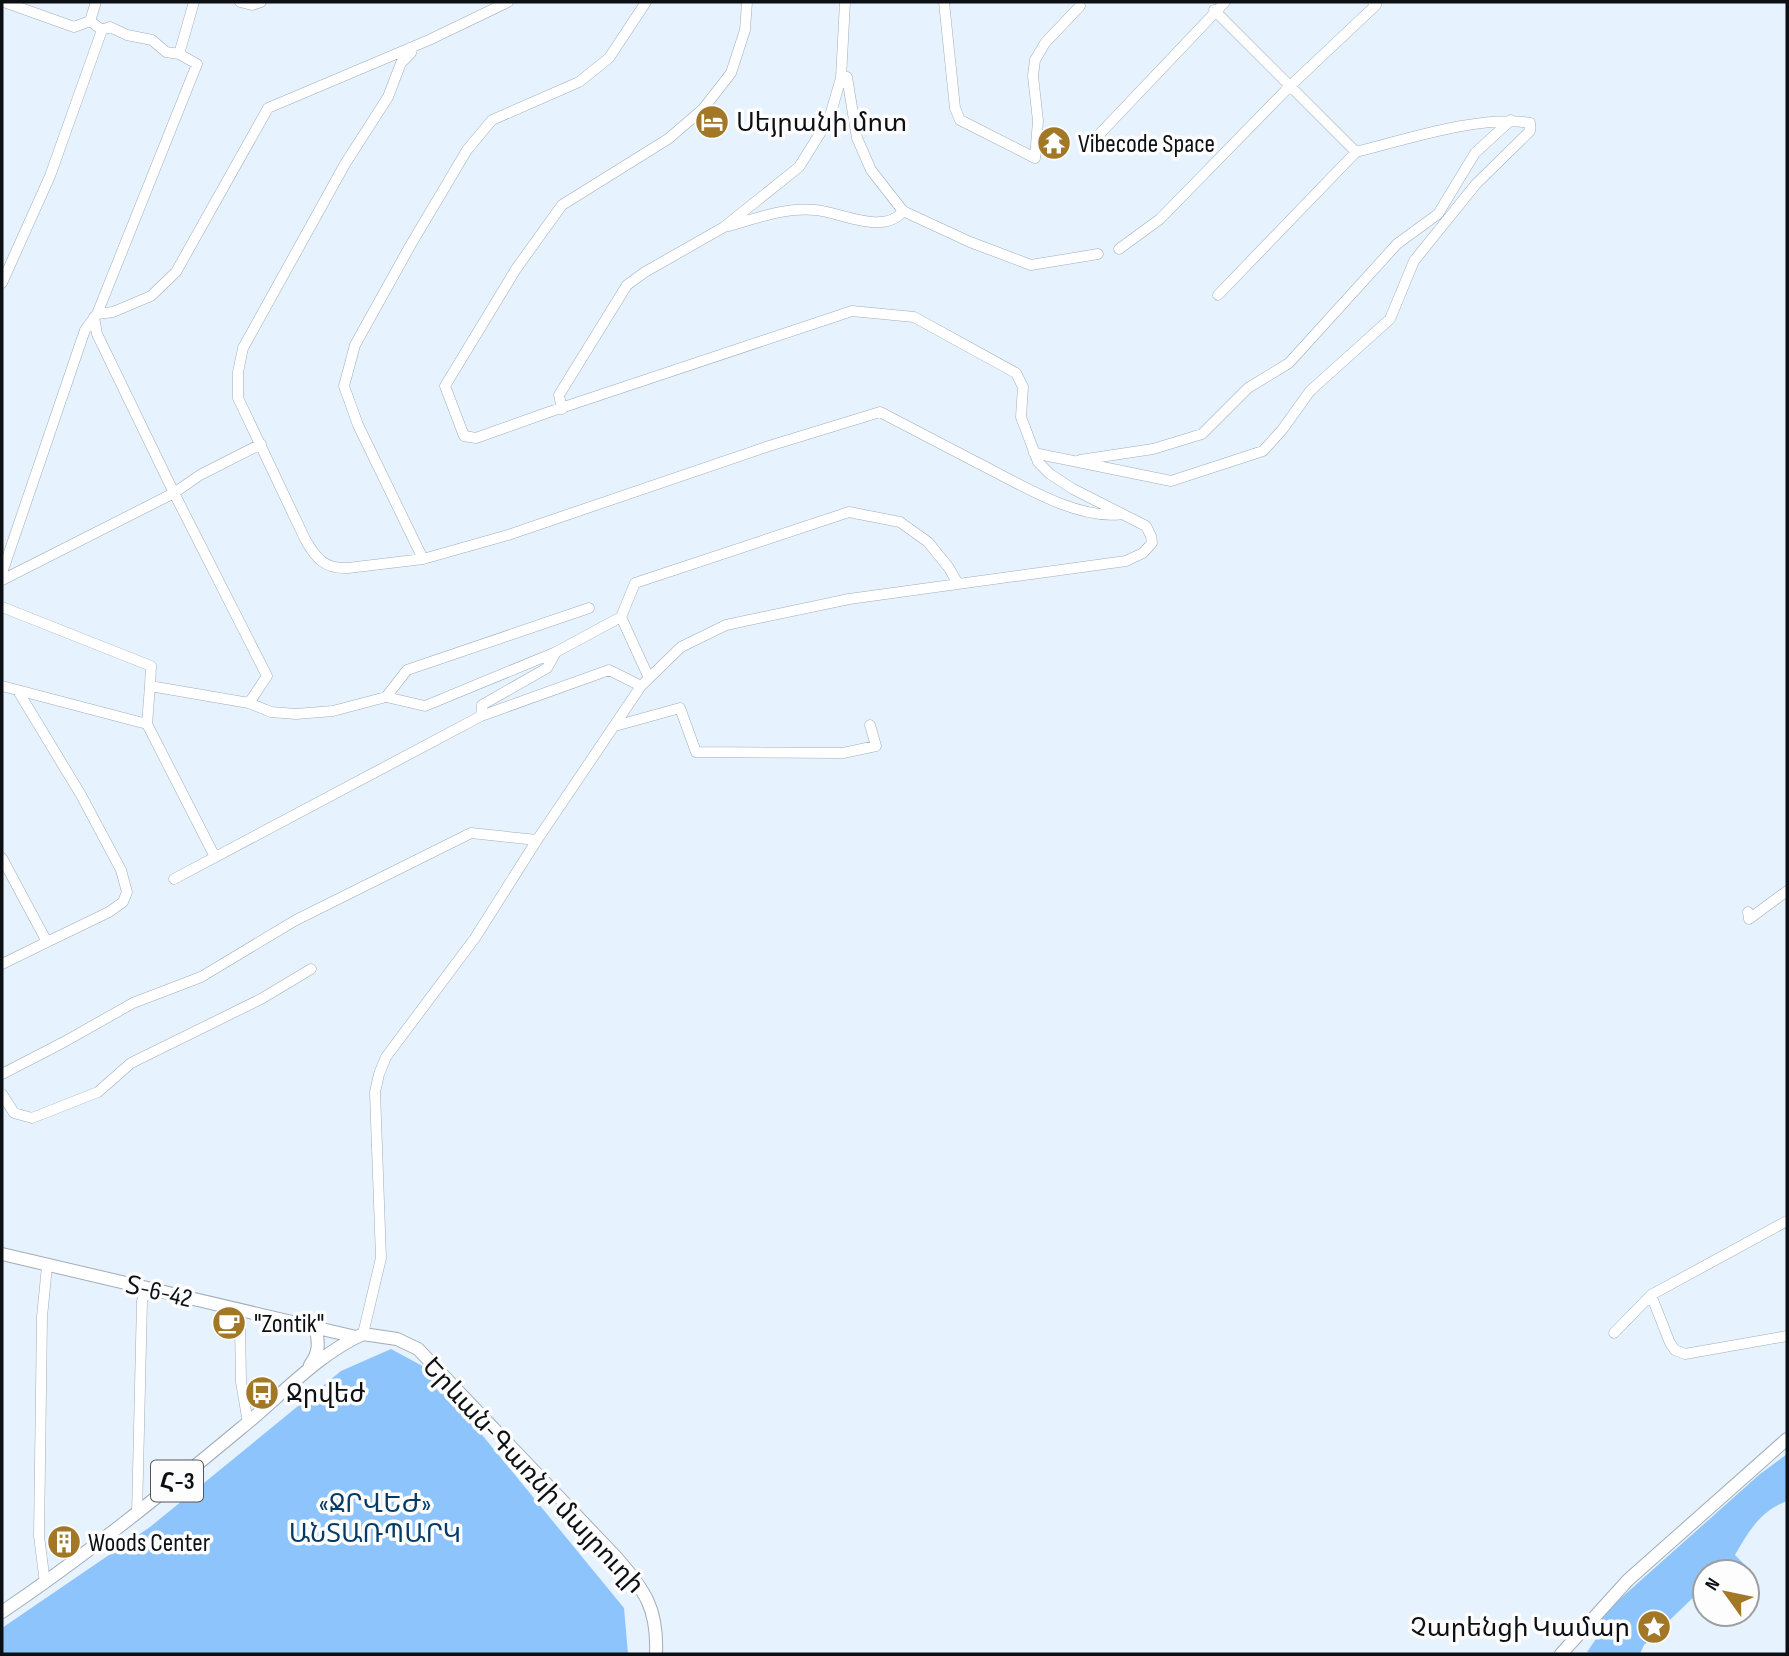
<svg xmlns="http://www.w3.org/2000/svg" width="1789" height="1656" font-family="'Sofia Sans Condensed','Noto Sans Armenian',sans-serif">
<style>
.green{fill:#8ec4fc}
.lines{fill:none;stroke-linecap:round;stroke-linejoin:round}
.minor-casing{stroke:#a2adb8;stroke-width:11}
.major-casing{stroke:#a2adb8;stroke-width:14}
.minor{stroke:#fff;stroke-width:10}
.major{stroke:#fff;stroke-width:12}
.labels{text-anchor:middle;stroke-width:7;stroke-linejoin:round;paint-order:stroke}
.shield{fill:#fdfdfd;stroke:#54575a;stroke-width:2}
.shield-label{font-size:24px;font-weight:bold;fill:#0c1014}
.poi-label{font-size:26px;fill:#0c1014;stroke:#fdfdfd;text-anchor:start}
.street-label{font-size:26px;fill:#0c1014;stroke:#fdfdfd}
.park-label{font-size:26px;fill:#063b66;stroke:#fdfdfd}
</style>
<rect width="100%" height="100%" fill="#e6f2fe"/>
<path class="green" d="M 391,1349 L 428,1369 L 624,1608 L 628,1654 L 2,1654 L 2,1628 L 150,1527 L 341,1371 Z
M 1787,1454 L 1787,1501 C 1760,1511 1749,1531 1735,1555 L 1753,1573 L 1747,1578 L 1747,1572 L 1705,1572 L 1705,1591 L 1702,1589 L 1644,1645 L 1640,1654 L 1598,1654 L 1587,1652 L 1600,1633 L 1602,1615 L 1760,1474 Z"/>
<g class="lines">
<g class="minor-casing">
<path id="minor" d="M 4,2 L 74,27 L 90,21
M 240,2 L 252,5 L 261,2
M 944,2 L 955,108 L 960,120 L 1035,158 L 1038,121 L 1033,76 L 1035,60 L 1045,43 L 1080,6
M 410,48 L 411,53 L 401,63 L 388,97 L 345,164 L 243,348 L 238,372 L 238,398 L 305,539 C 316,559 325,569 348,568 L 423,559 L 508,535 L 769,446 L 880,412 C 912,429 944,445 976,462 C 1016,482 1077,521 1122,514
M 179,54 L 194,2
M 847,77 L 857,138 L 871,170 L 903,211 L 970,242 L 1031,265 L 1098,254
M 1093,141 L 1225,2
M 729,226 C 757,218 786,207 815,210 C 841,212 884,236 903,211
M 1119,249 L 1160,219 L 1289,87 L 1376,5 L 1373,2
M 2,283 L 50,176 L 102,30 L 90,21 L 96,2
M 1218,295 L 1356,152
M 97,314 L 113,312 L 151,296 L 176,272 L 268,108 L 429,40 L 508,2
M 94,317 L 97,334 L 174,493 L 267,676 L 249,703
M 562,409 L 559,395 L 627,285 L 645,272 L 724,227 L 799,167 L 829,119 L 841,78 L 845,2
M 1034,453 L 1171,481 L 1263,451 L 1282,430 L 1310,391 L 1390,319 L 1414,261 L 1476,184 L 1530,131 L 1530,123 C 1483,114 1404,140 1356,152 L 1214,10
M 1080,460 L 1153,449 L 1202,434 L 1248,388 L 1289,363 L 1397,244 L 1438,214 L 1475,153 L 1511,120
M 423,559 L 358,425 L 344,386 L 355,345 L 410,246 L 467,150 L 492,120 L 579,82 L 609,58 L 646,2
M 2,573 L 85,330 L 97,314 L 197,64 L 179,54 L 166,52 L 152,40 L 127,35 L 110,27 L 102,30
M 2,580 L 174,493 L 200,475 L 261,444
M 2,607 L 151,666 L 150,686
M 621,617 L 635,583 L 849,512 L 900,522 L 928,542 L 949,568 L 958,584
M 556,652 L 621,617 L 649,678
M 2,686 L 147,724
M 18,691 L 81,795 L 121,870 L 127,892 L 123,902 L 109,912 L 47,942
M 386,697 L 407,670 L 589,608
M 615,726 L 680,708 L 696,752 L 843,753 L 876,746 L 870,725
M 215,857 L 147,724 L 150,686 L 249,703 L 271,712 L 296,714 L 333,711 L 386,697 L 425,706 L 556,652 L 547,668 L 482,705 L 481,716
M 2,858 L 47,942 L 2,964
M 174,879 L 481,716 L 609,670 L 641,686
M 1748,912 L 1749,919 L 1787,891
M 2,1074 L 64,1042 L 133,1003 L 201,977 L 296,920 L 471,833 L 537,840
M 2,1094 L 14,1113 L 32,1118 L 98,1092 L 131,1063 L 261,999 L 311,969
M 1651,1295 L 1670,1343 L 1675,1350 L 1685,1354 L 1787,1336
M 240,1324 L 241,1382 L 248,1423
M 1614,1333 L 1651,1295 L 1787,1221
M 363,1334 L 381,1258 L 375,1092 L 379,1074 L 386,1057 L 475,938 L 537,840 L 641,686 L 681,647 L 726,625 L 849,599 L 1126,561 L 1143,553 L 1152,543 L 1151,536 L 1146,526 L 1073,489 L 1050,474 L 1038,462 L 1021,417 L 1023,387 L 1016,373 L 914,317 L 852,311 L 549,412 L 476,438 L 464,436 L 445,386 L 516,269 L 562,205 L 668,139 L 703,109 L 731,73 L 745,30 L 747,2
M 137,1514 L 142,1301 L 147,1288
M 45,1583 L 39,1536 L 42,1317 L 47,1266"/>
</g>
<g class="major-casing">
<path id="major" d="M 2,1254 L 356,1337
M 310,1365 C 319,1353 319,1344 316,1330
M 2,1612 C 85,1556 163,1493 240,1429 C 280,1397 315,1356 363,1334 L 397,1339 L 418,1349 L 616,1557 C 645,1590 658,1609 656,1654
M 1561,1654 L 1628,1580 L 1787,1439"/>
</g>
<use href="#minor" class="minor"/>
<use href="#major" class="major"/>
</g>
<defs>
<g id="hotel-disc" transform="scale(1.75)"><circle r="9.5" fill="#a27827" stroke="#fdfdfd"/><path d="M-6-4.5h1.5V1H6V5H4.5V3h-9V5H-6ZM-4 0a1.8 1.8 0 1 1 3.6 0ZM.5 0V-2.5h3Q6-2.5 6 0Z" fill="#fff"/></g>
<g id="temple-disc" transform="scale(1.75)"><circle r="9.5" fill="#a27827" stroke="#fdfdfd"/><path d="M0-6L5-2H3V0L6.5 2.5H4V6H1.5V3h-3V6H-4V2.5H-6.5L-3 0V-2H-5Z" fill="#fff"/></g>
<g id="cafe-disc" transform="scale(1.75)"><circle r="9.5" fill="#a27827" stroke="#fdfdfd"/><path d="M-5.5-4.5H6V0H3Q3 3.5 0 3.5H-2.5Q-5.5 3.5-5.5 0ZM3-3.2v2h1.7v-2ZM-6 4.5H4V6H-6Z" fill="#fff"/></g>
<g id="bus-disc" transform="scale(1.75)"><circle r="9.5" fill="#a27827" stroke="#fdfdfd"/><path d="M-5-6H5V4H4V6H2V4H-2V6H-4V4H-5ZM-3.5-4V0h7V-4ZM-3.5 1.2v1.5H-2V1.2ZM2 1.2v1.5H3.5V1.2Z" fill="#fff"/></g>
<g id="building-disc" transform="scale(1.75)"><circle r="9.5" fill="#a27827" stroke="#fdfdfd"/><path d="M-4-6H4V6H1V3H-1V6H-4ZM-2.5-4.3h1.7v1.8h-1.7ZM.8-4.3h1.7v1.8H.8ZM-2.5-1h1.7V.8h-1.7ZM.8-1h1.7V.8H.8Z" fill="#fff"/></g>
<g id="sight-disc" transform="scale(1.75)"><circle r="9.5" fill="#a27827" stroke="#fdfdfd"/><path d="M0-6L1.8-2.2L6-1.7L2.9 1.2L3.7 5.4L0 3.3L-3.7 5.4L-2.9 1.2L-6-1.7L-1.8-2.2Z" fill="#fff"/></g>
</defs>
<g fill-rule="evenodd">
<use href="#hotel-disc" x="712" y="122"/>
<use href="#temple-disc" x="1054" y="143"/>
<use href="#cafe-disc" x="229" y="1323"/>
<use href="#bus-disc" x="262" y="1393"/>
<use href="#building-disc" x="64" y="1542"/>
<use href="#sight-disc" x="1654" y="1627"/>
</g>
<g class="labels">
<rect class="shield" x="151" y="1460.5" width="52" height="41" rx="5"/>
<g class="shield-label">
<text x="177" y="1489">Հ-3</text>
</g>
<g class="poi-label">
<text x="736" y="131">Սեյրանի մոտ</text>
<text x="1078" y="152">Vibecode Space</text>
<text x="254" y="1332">"Zontik"</text>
<text x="286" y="1402">Ջրվեժ</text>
<text x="88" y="1551">Woods Center</text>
<text x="1630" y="1636" text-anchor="end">Չարենցի Կամար</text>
</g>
<g class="street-label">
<text transform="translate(159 1291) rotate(13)" y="9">Տ-6-42</text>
<text transform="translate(534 1475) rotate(47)" y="9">Երևան-Գառնի մայրուղի</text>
</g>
<g class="park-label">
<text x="375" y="1512">«ՋՐՎԵԺ»<tspan x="375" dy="30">ԱՆՏԱՌՊԱՐԿ</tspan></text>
</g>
</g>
<rect width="1789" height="1656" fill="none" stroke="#0c1014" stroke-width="7"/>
<g transform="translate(1726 1593) rotate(303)"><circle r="33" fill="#fdfdfd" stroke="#9d9ea0" stroke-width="2"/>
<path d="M0-5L12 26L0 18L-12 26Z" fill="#a27827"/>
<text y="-10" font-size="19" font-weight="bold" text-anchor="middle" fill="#0c1014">N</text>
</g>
</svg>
